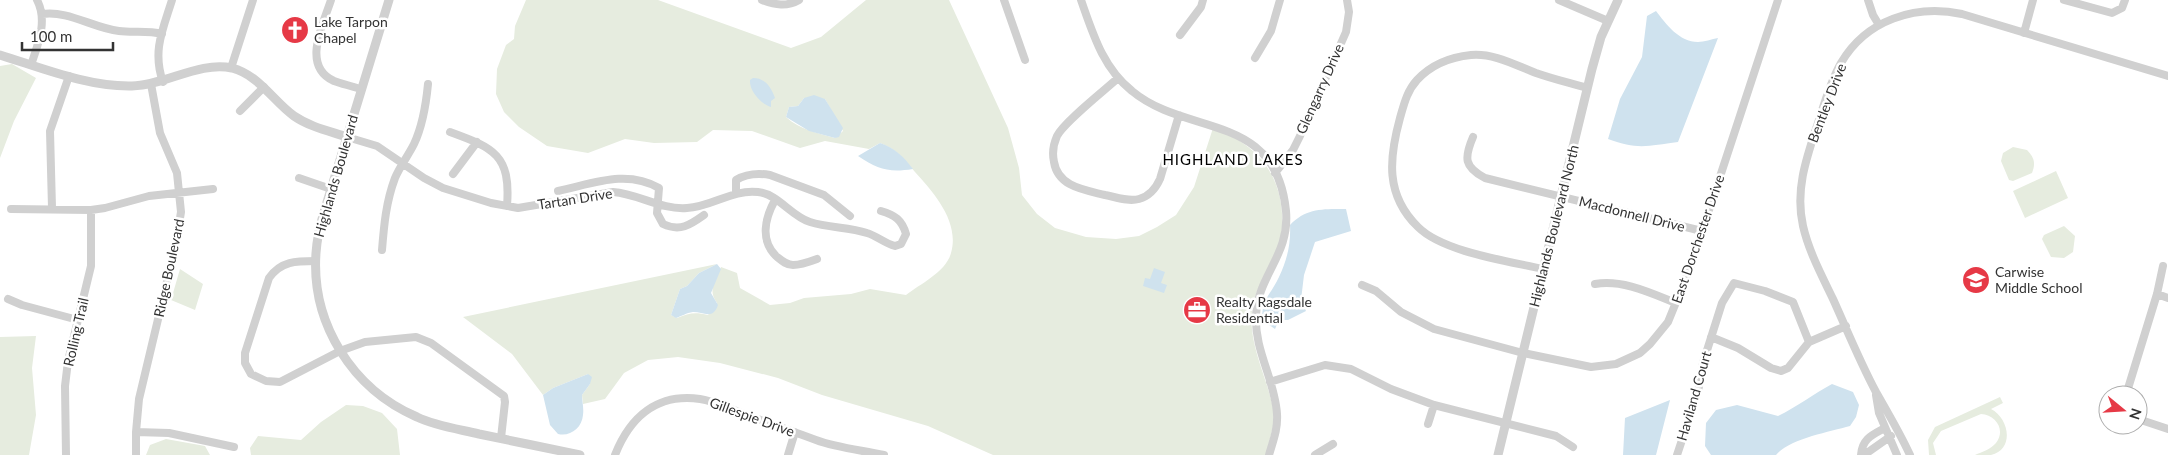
<svg xmlns="http://www.w3.org/2000/svg" width="2168" height="455" font-family="Lato,sans-serif">
<style>
.green{fill:#e6ecdf;fill-rule:evenodd}
.water{fill:#cfe2ee}
.lines{fill:none;stroke-linecap:round;stroke-linejoin:round}
.minor{stroke:#d0d0d0;stroke-width:8}
.tertiary{stroke:#d0d0d0;stroke-width:9}
.labels{text-anchor:middle;stroke-width:5;stroke-linejoin:round;paint-order:stroke}
.poi-label{font-size:14px;fill:#333;stroke:#fff;text-anchor:start}
.street-label{font-size:14px;fill:#333;stroke:#fff}
.neighbourhood-label{font-size:15px;letter-spacing:1px;fill:#000;stroke:#fff}
</style>
<rect width="100%" height="100%" fill="#fff"/>
<path class="green" d="M 526,0 L 658,0 L 791,48 L 821,37 L 866,0 L 949,0 L 1008,128 L 1019,168 L 1022,195 L 1037,214 L 1055,228 L 1086,237 L 1116,239 L 1139,236 L 1157,227 L 1176,215 L 1194,187 L 1213,128 C 1248,141 1272,162 1280,198 C 1283,215 1284,231 1278,247 C 1271,269 1255,286 1252,310 C 1248,347 1269,379 1274,414 L 1273,426 L 1266,455 L 993,455 L 928,426 L 822,395 L 778,378 L 720,363 L 678,357 L 648,360 L 624,373 L 605,399 L 583,404 L 582,395 L 590,384 L 588,374 L 553,388 L 543,395 L 512,354 L 463,317 L 717,264 L 699,273 L 687,286 L 680,289 L 671,315 L 677,318 C 689,313 695,312 708,315 L 717,303 C 707,289 716,282 721,267 L 737,273 L 740,288 L 770,305 L 790,303 L 804,298 L 851,294 L 870,289 L 906,295 C 920,284 946,272 951,253 C 960,222 934,193 915,172 C 904,159 897,149 880,143 L 869,149 L 825,141 L 800,148 L 752,131 L 713,130 L 697,142 L 654,143 L 625,139 L 588,153 L 547,146 L 519,127 L 504,112 L 496,94 L 497,69 L 506,45 L 514,39 L 515,26 ZM 804,98 L 825,99 L 843,131 L 835,138 C 818,133 800,130 786,117 L 789,107 L 798,106 Z
M 12,64 L 36,78 L 14,121 L 0,158 L 0,66 Z
M 2013,147 L 2027,150 C 2034,157 2036,163 2032,173 L 2013,181 L 2009,180 L 2001,161 L 2003,153 Z
M 2056,171 L 2068,198 L 2025,218 L 2013,191 Z
M 2064,226 L 2075,236 L 2073,252 L 2064,258 L 2051,257 L 2042,239 L 2044,235 Z
M 180,269 L 203,284 L 195,310 L 171,300 Z
M 36,336 L 32,368 L 36,415 L 29,455 L 0,455 L 0,337 Z
M 2000,397 L 2003,403 L 1991,409 C 2009,418 2015,449 1991,455 C 1986,455 1980,455 1975,455 C 1982,452 1991,449 1996,443 C 2006,430 1996,415 1981,414 L 1941,431 L 1933,443 L 1936,455 L 1929,455 L 1928,440 L 1935,427 Z
M 346,405 L 363,406 L 382,413 L 397,429 L 400,455 L 251,455 L 250,448 L 258,436 L 301,440 L 321,422 Z
M 166,439 L 205,446 L 210,455 L 146,455 L 150,445 Z"/>
<path class="water" d="M 1656,11 C 1666,24 1679,42 1698,42 C 1704,42 1712,39 1718,38 L 1678,142 C 1648,146 1637,150 1608,139 L 1620,99 L 1642,57 L 1647,16 Z
M 753,78 C 765,78 771,87 775,98 L 771,101 L 771,107 C 761,104 749,91 750,80 Z
M 814,95 L 825,99 L 843,128 L 839,137 L 835,138 L 809,131 L 786,117 L 789,107 L 798,106 L 804,98 Z
M 880,143 C 895,148 904,157 913,169 C 888,173 878,169 858,156 Z
M 1346,209 L 1351,231 L 1315,242 L 1304,275 L 1301,300 L 1306,311 L 1288,320 L 1279,320 L 1275,329 L 1262,320 C 1262,298 1270,296 1279,277 C 1287,260 1291,244 1290,225 C 1306,208 1323,209 1346,209 Z
M 717,264 L 721,269 L 711,293 L 718,305 C 713,320 704,312 693,312 C 686,313 682,316 676,318 L 671,315 L 680,289 L 687,286 L 699,273 Z
M 1154,268 L 1165,272 L 1161,283 L 1167,285 L 1164,293 L 1143,286 L 1145,278 L 1150,279 Z
M 588,374 L 592,377 L 590,384 L 582,395 C 582,401 584,408 583,415 C 582,428 570,437 558,434 L 550,425 L 543,395 L 553,388 Z
M 1832,384 L 1853,392 L 1859,405 L 1856,417 L 1850,426 C 1829,432 1789,439 1776,455 L 1711,455 L 1705,446 L 1706,423 L 1716,410 L 1737,405 L 1778,416 C 1797,407 1813,394 1832,384 Z
M 1670,400 L 1656,455 L 1623,455 L 1625,418 Z"/>
<g class="lines">
<path class="minor" d="M 331,0 C 323,25 301,66 334,81 C 342,84 352,86 360,89
M 762,0 C 775,5 787,7 799,0
M 1004,0 L 1025,60
M 1081,0 C 1093,34 1103,68 1132,91 C 1187,137 1276,111 1286,211 C 1290,255 1258,275 1256,315 C 1254,350 1275,380 1277,414 C 1278,429 1273,441 1269,455
M 1559,0 L 1608,21
M 1868,0 L 1873,15 L 1879,25
M 2064,0 L 2112,13 L 2122,8 L 2125,0
M 42,14 C 68,10 93,28 119,31 C 133,33 147,30 162,34
M 2024,33 L 2033,0
M 1180,35 L 1201,7 L 1203,0
M 1255,58 L 1271,31 L 1280,0
M 31,65 C 38,44 48,21 37,0
M 231,68 L 253,0
M 1118,78 C 1105,90 1064,122 1057,136 C 1053,145 1052,153 1054,162 C 1058,187 1085,190 1105,195 C 1116,197 1128,202 1139,199 C 1150,196 1156,188 1160,179 L 1179,115
M 163,82 C 152,51 163,29 172,0
M 240,111 L 264,87
M 450,132 C 494,148 511,155 507,206
M 347,137 L 377,146 L 424,178 L 443,188 L 491,203 L 518,208 L 613,192 C 639,194 661,210 687,208 C 712,207 732,189 758,192 C 778,194 791,216 810,222 C 829,228 849,227 867,233 C 877,236 884,243 895,246 L 901,244 L 906,234 C 902,220 895,215 881,211
M 1473,137 C 1464,158 1464,167 1485,178 L 1702,231
M 1275,173 L 1293,150 L 1300,136 L 1346,32 L 1349,12 L 1347,0
M 453,174 L 477,142
M 299,178 L 331,189
M 558,191 C 592,184 626,169 659,188 L 657,213 L 663,224 C 680,232 690,225 704,215
M 736,193 L 736,180 C 746,174 758,173 770,175 L 824,195 L 850,216
M 775,200 C 765,218 760,240 776,256 C 781,260 786,265 793,265 C 801,265 809,262 817,259
M 52,208 L 50,131 L 69,76
M 11,209 L 91,210 L 105,208 L 149,196 L 213,189
M 382,250 C 384,225 386,202 395,178 C 400,166 408,156 414,144 C 423,125 426,105 428,84
M 316,261 C 296,261 281,261 269,278 L 245,353 L 245,363 L 251,374 L 266,381 L 280,382 L 340,351 L 365,342 L 416,337 L 431,343 L 504,396 L 505,402 L 501,438
M 1543,269 C 1508,261 1443,252 1418,227 C 1385,195 1389,158 1400,118 C 1404,104 1407,91 1417,80 C 1431,65 1451,57 1471,55 C 1494,53 1515,65 1536,73 C 1553,79 1570,83 1587,88
M 1595,284 C 1622,279 1651,293 1676,303
M 1362,285 L 1376,291 L 1401,312 L 1434,329 L 1523,353 L 1591,367 L 1616,364 L 1640,353 L 1650,344 L 1668,322 L 1690,268 L 1778,0
M 2157,294 L 2168,298
M 8,299 L 22,305 L 78,320
M 1711,337 L 1738,348 L 1771,368 L 1781,371 L 1788,368 L 1809,342 L 1846,326
M 1270,382 L 1325,365 L 1351,369 L 1391,389 L 1434,405 L 1556,436 L 1573,447
M 1876,395 L 1879,413 L 1897,455
M 2126,395 L 2157,294 L 2163,266
M 2138,419 L 2168,429
M 1428,424 L 1434,405
M 136,432 L 169,433 L 234,447
M 66,455 L 65,386 L 68,361 L 91,266 L 91,210
M 136,455 L 136,432 L 139,399 L 175,248 L 181,212 L 177,173 L 160,133 L 151,84
M 615,455 C 630,417 657,393 700,399 C 714,401 730,409 744,414 C 768,423 792,431 816,440 C 838,448 861,450 884,455
M 788,455 L 795,432
M 1315,455 L 1333,444
M 1677,455 L 1698,392 L 1703,363 L 1722,303 L 1734,283 L 1765,291 L 1793,302 L 1809,342
M 1861,455 C 1862,439 1872,435 1885,428
M 1864,455 L 1891,436
M 1910,455 C 1900,433 1888,413 1876,392 C 1860,362 1847,330 1833,299 C 1822,276 1809,252 1803,226 C 1795,191 1806,159 1817,126 C 1824,105 1830,82 1841,63 C 1866,20 1915,4 1962,14 L 2168,76"/>
<path class="tertiary" d="M 389,0 L 324,212 C 320,225 317,239 316,253 C 311,323 352,389 417,417 C 436,426 458,429 479,434 C 513,441 546,448 580,455
M 0,55 C 42,68 88,87 132,86 C 166,85 199,61 232,68 C 259,75 273,101 294,116 C 310,127 329,131 347,137
M 1498,455 L 1592,69 L 1601,37 L 1618,0"/>
</g>
<defs>
<g id="church-disc" transform="scale(1.4375)"><circle r="9.5" fill="#e63946" stroke="#fff"/><path d="M-1.2-6h2.4v3.5h3.3v2.4h-3.3V6h-2.4V-.1h-3.3v-2.4h3.3Z" fill="#fff"/></g>
<g id="school-disc" transform="scale(1.4375)"><circle r="9.5" fill="#e63946" stroke="#fff"/><path d="M0-5L7-2L0 1L-7-2ZM-4 1L0 2.5L4 1V4Q0 6-4 4Z" fill="#fff"/></g>
<g id="office-disc" transform="scale(1.4375)"><circle r="9.5" fill="#e63946" stroke="#fff"/><path d="M-6-3h4V-5.5h4V-3h4V5H-6ZM-1-4.5V-3h2v-1.5ZM-6 0V1H6V0Z" fill="#fff"/></g>
</defs>
<g fill-rule="evenodd">
<use href="#church-disc" x="295" y="30"/>
<use href="#school-disc" x="1976" y="280"/>
<use href="#office-disc" x="1197" y="310"/>
</g>
<g class="labels">
<g class="poi-label">
<text x="314" y="27">Lake Tarpon<tspan x="314" dy="16">Chapel</tspan></text>
<text x="1995" y="277">Carwise<tspan x="1995" dy="16">Middle School</tspan></text>
<text x="1216" y="307">Realty Ragsdale<tspan x="1216" dy="16">Residential</tspan></text>
</g>
<g class="street-label">
<text transform="translate(1320 89) rotate(-66)" y="5">Glengarry Drive</text>
<text transform="translate(1827 103) rotate(-69)" y="5">Bentley Drive</text>
<text transform="translate(336 176) rotate(-74)" y="5">Highlands Boulevard</text>
<text transform="translate(575 199) rotate(-9)" y="5">Tartan Drive</text>
<text transform="translate(1632 214) rotate(14)" y="5">Macdonnell Drive</text>
<text transform="translate(1554 226) rotate(-76)" y="5">Highlands Boulevard North</text>
<text transform="translate(1698 239) rotate(-71)" y="5">East Dorchester Drive</text>
<text transform="translate(169 268) rotate(-78)" y="5">Ridge Boulevard</text>
<text transform="translate(76 332) rotate(-77)" y="5">Rolling Trail</text>
<text transform="translate(1694 396) rotate(-74)" y="5">Haviland Court</text>
<text transform="translate(752 417) rotate(20)" y="5">Gillespie Drive</text>
</g>
<g class="neighbourhood-label">
<text x="1233" y="165">HIGHLAND LAKES</text>
</g>
</g>
<g transform="translate(2123 410) rotate(108)"><circle r="24" fill="#ffffff" stroke="#adadad"/>
<path d="M0-4L9 19L0 12L-9 19Z" fill="#e63946"/>
<text y="-8" font-size="14" font-weight="bold" text-anchor="middle" fill="#333333">N</text>
</g>
<path d="M22 42v8h91v-8" fill="none" stroke="#333333" stroke-width="2.5"/>
<text x="30" y="42" font-size="15" fill="#333333" stroke="#ffffff" stroke-width="4" paint-order="stroke">100 m</text>
</svg>
